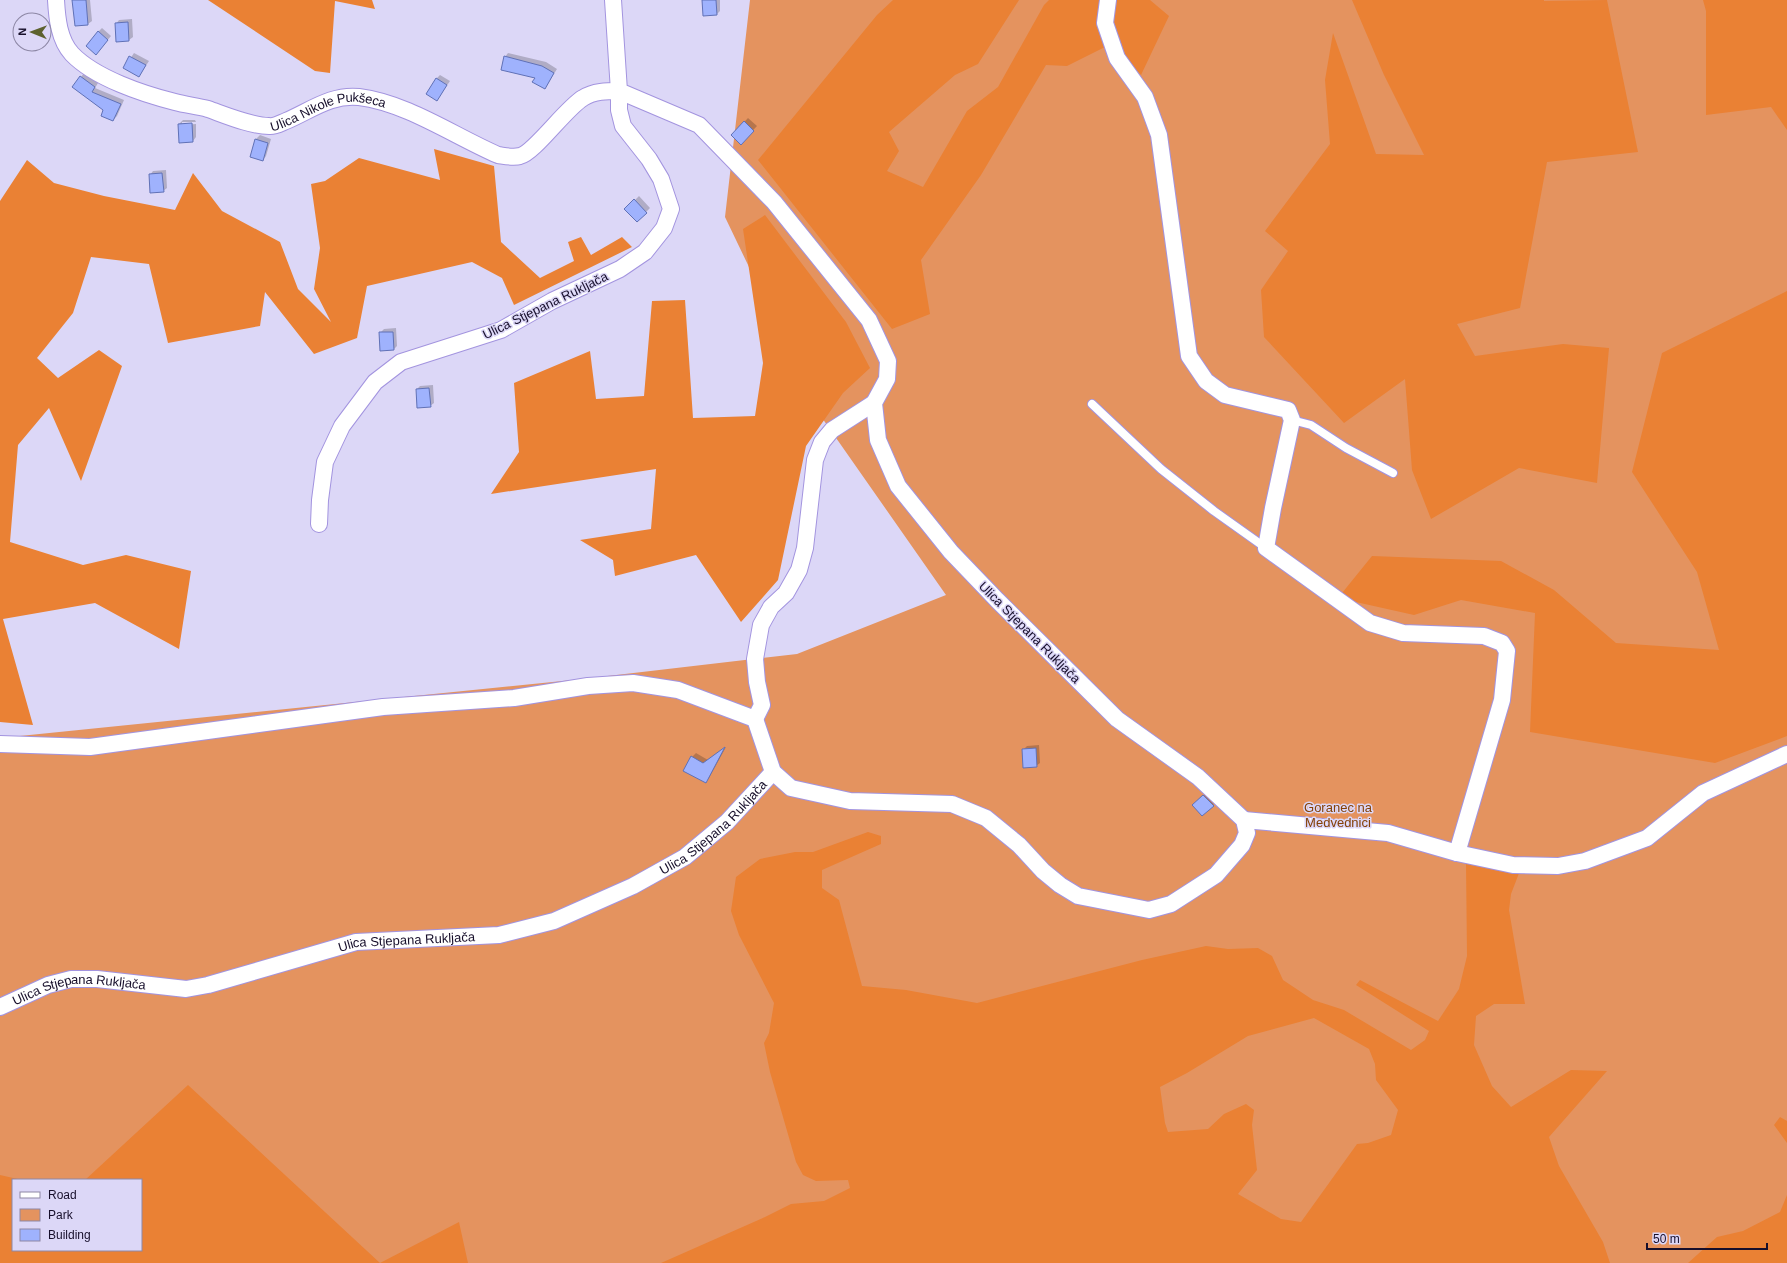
<svg xmlns="http://www.w3.org/2000/svg" width="1787" height="1263" font-family="Helvetica,sans-serif">
<style>
.green{fill:#e4935f;fill-rule:evenodd}
.forest{fill:#ea8134;fill-rule:evenodd}
.shadow{fill:#0003}
.building{fill:#9fb2fd;stroke:#6071b6}
.lines{fill:none;stroke-linecap:round;stroke-linejoin:round}
.lane-casing{stroke:#a394df;stroke-width:10}
.street-casing{stroke:#a394df;stroke-width:18}
.lane{stroke:#fff;stroke-width:8}
.street{stroke:#fff;stroke-width:16}
.labels{text-anchor:middle;stroke-width:3;stroke-linejoin:round;paint-order:stroke}
.street-label{font-size:13px;fill:#170f2b;stroke:#dcd7f7}
.park-label{font-size:13px;fill:#844107;stroke:#dcd7f7}
</style>
<rect width="100%" height="100%" fill="#dcd7f7"/>
<path class="green" d="M 750,0 L 1787,0 L 1787,1263 L 0,1263 L 0,738 L 582,679 L 797,654 L 946,595 L 820,415 L 725,217 ZM 13,1180 L 141,1180 L 141,1250 L 13,1250 Z"/>
<path class="forest" d="M 208,0 L 372,0 L 375,9 L 335,1 L 330,73 L 315,71 Z
M 893,0 L 1019,0 L 978,64 L 955,75 L 889,132 L 899,151 L 887,171 L 923,187 L 967,111 L 998,87 L 1044,5 L 1049,0 L 1150,0 L 1169,16 L 1141,75 L 1111,44 L 1067,66 L 1046,65 L 981,175 L 921,260 L 930,314 L 892,329 L 758,160 L 877,15 Z
M 1352,0 L 1544,0 L 1544,1 L 1607,0 L 1638,152 L 1547,162 L 1520,308 L 1457,324 L 1475,356 L 1563,344 L 1609,348 L 1597,483 L 1519,468 L 1431,519 L 1412,470 L 1405,379 L 1344,423 L 1264,337 L 1261,290 L 1288,251 L 1265,231 L 1330,144 L 1325,80 L 1333,33 L 1376,154 L 1424,155 L 1384,75 Z
M 1703,0 L 1787,0 L 1787,130 L 1771,107 L 1706,115 L 1706,11 Z
M 434,149 L 494,166 L 501,242 L 540,278 L 574,261 L 568,242 L 581,237 L 591,255 L 622,237 L 632,247 L 514,305 L 502,278 L 472,262 L 367,286 L 357,338 L 314,354 L 265,292 L 260,326 L 168,343 L 149,264 L 91,257 L 73,313 L 37,358 L 58,378 L 99,350 L 122,366 L 81,481 L 49,408 L 18,445 L 10,542 L 83,565 L 126,555 L 191,571 L 179,649 L 95,603 L 3,619 L 33,725 L 0,722 L 0,201 L 27,160 L 54,183 L 104,196 L 175,210 L 193,173 L 222,211 L 280,242 L 298,289 L 331,322 L 314,289 L 320,248 L 311,184 L 325,181 L 359,158 L 440,180 Z
M 765,215 L 846,322 L 870,368 L 843,393 L 806,446 L 778,580 L 741,622 L 696,555 L 615,576 L 613,560 L 580,540 L 651,529 L 656,469 L 491,494 L 519,452 L 514,383 L 590,351 L 596,399 L 644,396 L 652,301 L 685,300 L 693,418 L 755,416 L 763,363 L 743,229 Z
M 1787,291 L 1787,736 L 1715,763 L 1530,732 L 1535,613 L 1461,600 L 1414,615 L 1338,598 L 1372,556 L 1501,561 L 1554,590 L 1616,643 L 1719,650 L 1697,572 L 1632,472 L 1662,353 Z
M 868,832 L 881,836 L 881,844 L 822,870 L 822,888 L 839,900 L 862,986 L 906,990 L 977,1003 L 1142,960 L 1206,946 L 1228,949 L 1258,948 L 1272,956 L 1283,980 L 1313,1000 L 1344,1010 L 1411,1050 L 1425,1040 L 1429,1031 L 1356,985 L 1360,980 L 1438,1021 L 1459,989 L 1467,956 L 1466,862 L 1521,868 L 1511,894 L 1509,910 L 1525,1004 L 1494,1004 L 1476,1016 L 1474,1045 L 1492,1086 L 1511,1107 L 1571,1070 L 1607,1071 L 1549,1137 L 1559,1166 L 1603,1242 L 1610,1263 L 661,1263 L 765,1217 L 791,1204 L 824,1201 L 850,1188 L 848,1180 L 816,1181 L 803,1175 L 796,1162 L 770,1072 L 764,1043 L 769,1033 L 774,1003 L 739,935 L 731,911 L 736,877 L 760,859 L 795,852 L 813,852 ZM 1314,1018 L 1369,1049 L 1375,1064 L 1376,1080 L 1398,1110 L 1391,1135 L 1368,1143 L 1357,1144 L 1301,1222 L 1281,1219 L 1238,1194 L 1257,1170 L 1252,1125 L 1254,1110 L 1246,1104 L 1224,1114 L 1208,1129 L 1168,1132 L 1165,1123 L 1160,1087 L 1187,1073 L 1248,1036 Z
M 188,1085 L 380,1263 L 459,1222 L 468,1263 L 0,1263 L 0,1175 L 22,1180 L 13,1180 L 13,1250 L 141,1250 L 141,1180 L 85,1180 Z
M 1780,1117 L 1787,1121 L 1787,1143 L 1774,1125 Z
M 1787,1195 L 1787,1263 L 1688,1263 L 1717,1237 L 1743,1231 L 1780,1212 Z"/>
<path class="shadow" d="M 74,0 L 90,0 L 92,21 L 88,24 Z
M 703,0 L 720,0 L 720,11 L 716,15 Z
M 132,19 L 133,37 L 129,40 L 116,24 L 119,20 Z
M 102,28 L 111,36 L 100,49 L 98,32 Z
M 134,53 L 149,61 L 139,76 L 124,68 Z
M 508,53 L 546,62 L 557,69 L 545,88 L 536,77 L 505,57 Z
M 84,73 L 98,83 L 95,88 L 124,100 L 117,116 L 113,120 L 81,77 Z
M 440,75 L 450,81 L 437,100 L 437,78 Z
M 748,118 L 757,126 L 741,143 L 732,135 Z
M 183,120 L 195,120 L 196,122 L 182,122 L 182,125 L 196,124 L 196,137 L 193,141 L 179,124 Z
M 260,135 L 271,139 L 266,156 L 263,160 L 251,156 L 256,139 Z
M 166,170 L 167,188 L 163,191 L 150,175 L 153,171 Z
M 639,196 L 650,208 L 637,221 L 626,209 Z
M 396,328 L 397,346 L 394,349 L 380,333 L 384,329 Z
M 433,385 L 434,403 L 430,406 L 417,389 L 420,386 Z
M 1039,745 L 1040,763 L 1036,766 L 1023,750 L 1027,746 Z
M 726,747 L 709,778 L 705,782 L 692,757 L 696,753 L 708,760 Z
M 1207,792 L 1217,802 L 1213,805 L 1197,801 Z"/>
<path class="building" d="M 72,0 L 86,0 L 88,25 L 75,26 Z
M 702,0 L 716,0 L 717,15 L 703,16 Z
M 128,22 L 129,41 L 116,42 L 115,23 Z
M 98,31 L 108,40 L 96,55 L 86,46 Z
M 129,56 L 146,65 L 139,77 L 123,68 Z
M 504,56 L 542,66 L 554,73 L 545,89 L 532,82 L 535,78 L 501,70 Z
M 80,76 L 95,87 L 92,92 L 121,104 L 113,121 L 101,116 L 103,110 L 72,87 Z
M 436,78 L 447,85 L 437,101 L 426,94 Z
M 744,121 L 754,131 L 741,145 L 731,135 Z
M 192,123 L 193,142 L 179,143 L 178,124 Z
M 255,139 L 268,143 L 263,161 L 250,157 Z
M 162,173 L 164,192 L 150,193 L 149,174 Z
M 634,199 L 647,213 L 637,222 L 624,209 Z
M 379,332 L 393,332 L 394,350 L 380,351 Z
M 429,388 L 431,407 L 417,408 L 416,389 Z
M 725,747 L 706,783 L 683,771 L 691,756 L 703,763 Z
M 1036,748 L 1037,767 L 1023,768 L 1022,749 Z
M 1203,795 L 1214,806 L 1202,816 L 1192,805 Z"/>
<g class="lines">
<g class="lane-casing">
<path id="lane" d="M 1092,404 L 1161,469 L 1214,511 L 1266,548
M 1292,420 L 1311,425 L 1346,448 L 1393,473"/>
</g>
<g class="street-casing">
<g id="street">
<path id="s1" d="M 56,0 C 57,18 59,40 72,54 C 95,78 143,94 175,102 C 186,105 197,106 208,109 C 225,115 251,126 269,126 C 274,127 281,123 286,121 C 310,111 331,94 359,97 C 407,103 454,136 498,155 C 505,156 513,158 520,156 C 534,153 566,108 583,98 C 594,91 607,91 619,91 L 619,110 L 623,126 L 649,159 L 661,179 L 671,209 L 664,228 L 645,252 L 620,269 L 552,301 L 501,330 L 401,362 L 375,382 L 342,426 L 325,462 L 320,500 L 319,524"/>
<path d="M 1108,0 L 1105,23 L 1117,58 L 1145,97 L 1159,135 L 1189,356 L 1206,381 L 1225,395 L 1288,410 L 1292,420 L 1273,508 L 1266,548 L 1370,623 L 1403,633 L 1484,636 L 1502,643 L 1507,651 L 1502,700 L 1457,853"/>
<path d="M 755,719 L 762,705 L 757,682 L 755,659 L 761,625 L 771,607 L 786,593 L 799,570 L 805,548 L 815,460 L 822,442 L 832,430 L 874,403"/>
<path d="M 0,744 L 90,747 L 383,707 L 514,698 L 588,686 L 633,683 L 678,690 L 755,719 L 773,772 L 791,788 L 850,801 L 952,804 L 986,818 L 1019,845 L 1043,871 L 1060,885 L 1078,896 L 1149,910 L 1171,904 L 1216,875 L 1242,845 L 1247,833 L 1244,820 L 1198,777 L 1117,719 L 997,600 L 951,552 L 898,486 L 878,440 L 874,403 L 887,379 L 888,361 L 869,320 L 774,202 L 699,125 L 619,91 L 613,0"/>
<path d="M 1244,820 L 1388,833 L 1457,853 L 1513,865 L 1558,866 L 1585,861 L 1647,838 L 1703,793 L 1787,754"/>
<path id="s2" d="M 0,1007 L 48,985 L 71,979 L 97,979 L 186,989 L 208,985 L 356,942 L 499,935 L 554,921 L 633,886 L 685,857 L 727,822 L 773,772"/>
</g>
</g>
<use href="#lane" class="lane"/>
<use href="#street" class="street"/>
</g>
<g class="labels">
<g class="street-label">
<text dy="5" stroke="none"><textPath href="#s1" startOffset="332">Ulica Nikole Pukšeca</textPath></text>
<text transform="translate(545 305) rotate(-26)" y="5">Ulica Stjepana Rukljača</text>
<text transform="translate(1030 632) rotate(45)" y="5">Ulica Stjepana Rukljača</text>
<text dy="5" stroke="none"><textPath href="#s2" startOffset="755">Ulica Stjepana Rukljača</textPath></text>
<text dy="5" stroke="none"><textPath href="#s2" startOffset="419">Ulica Stjepana Rukljača</textPath></text>
<text dy="5" stroke="none"><textPath href="#s2" startOffset="83">Ulica Stjepana Rukljača</textPath></text>
</g>
<g class="park-label">
<text x="1338" y="812">Goranec na<tspan x="1338" dy="15">Medvednici</tspan></text>
</g>
</g>
<rect x="12" y="1179" width="130" height="72" fill="#dcd7f7" stroke="#8d87a5"/>
<rect x="20" y="1192" width="20" height="6" fill="#ffffff" stroke="#8d87a5"/>
<text x="48" y="1199" font-size="12" fill="#170f2b">Road</text>
<rect x="20" y="1209" width="20" height="12" fill="#e4935f" stroke="#8d87a5"/>
<text x="48" y="1219" font-size="12" fill="#170f2b">Park</text>
<rect x="20" y="1229" width="20" height="12" fill="#9fb2fd" stroke="#8d87a5"/>
<text x="48" y="1239" font-size="12" fill="#170f2b">Building</text>
<g transform="translate(32 32) rotate(271)"><circle r="19" fill="#dcd7f7" stroke="#8d87a5"/>
<path d="M0-3L7 15L0 10L-7 15Z" fill="#5d612e"/>
<text y="-6" font-size="11" font-weight="bold" text-anchor="middle" fill="#170f2b">N</text>
</g>
<path d="M1647 1243v6h120v-6" fill="none" stroke="#170f2b" stroke-width="2"/>
<text x="1653" y="1243" font-size="12" fill="#170f2b" stroke="#dcd7f7" stroke-width="3" paint-order="stroke">50 m</text>
</svg>
